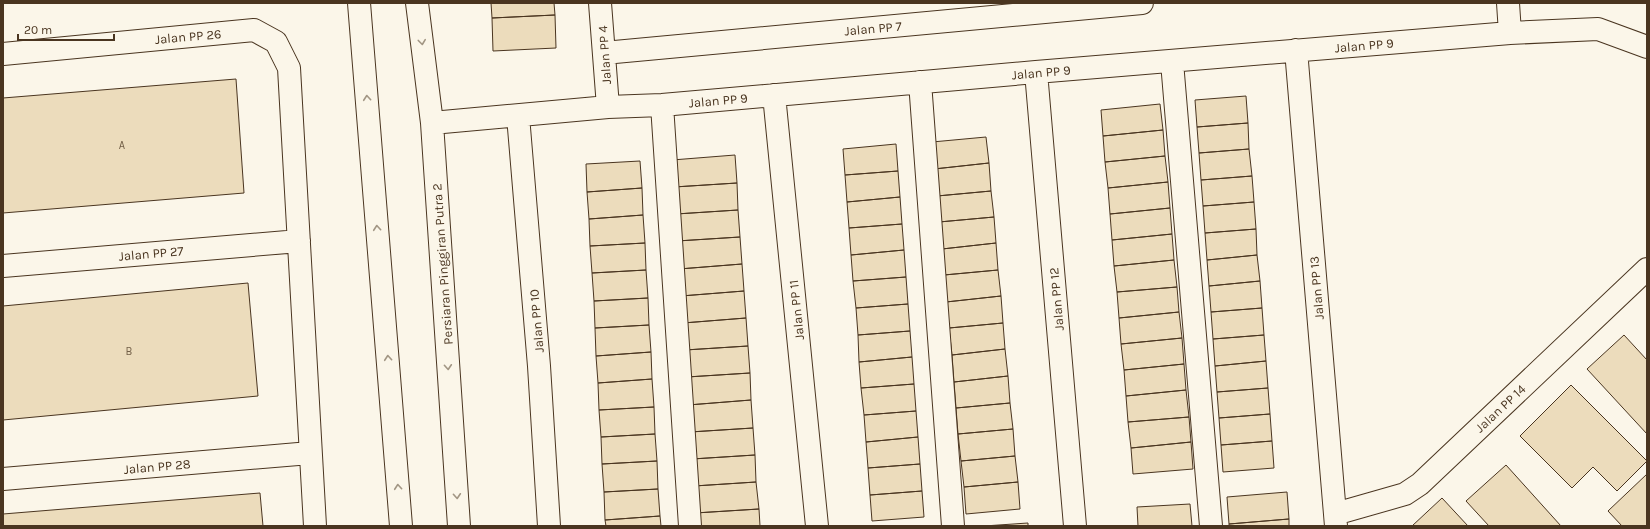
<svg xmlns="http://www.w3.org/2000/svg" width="1650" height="529" font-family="Karla,sans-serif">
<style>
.building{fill:#ecdcbc;stroke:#4a3520}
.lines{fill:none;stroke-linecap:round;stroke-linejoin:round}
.minor-casing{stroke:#4a3520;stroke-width:24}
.minor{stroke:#fbf6e9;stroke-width:22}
.oneway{stroke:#a29684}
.labels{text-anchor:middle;stroke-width:3;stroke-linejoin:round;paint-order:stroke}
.number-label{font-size:11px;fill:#725f47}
.street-label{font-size:13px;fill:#4a3520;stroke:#fbf6e9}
</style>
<rect width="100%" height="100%" fill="#fbf6e9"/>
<path class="building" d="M 491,3 L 554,3 L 555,15 L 492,18 Z
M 555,15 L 556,48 L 493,51 L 492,18 Z
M 236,79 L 244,193 L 3,213 L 3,98 Z
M 1246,96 L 1248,123 L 1197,127 L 1195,100 Z
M 1160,104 L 1163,130 L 1103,136 L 1101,110 Z
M 1248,123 L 1249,149 L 1199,153 L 1197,127 Z
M 1163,130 L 1165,156 L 1105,162 L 1103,136 Z
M 986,137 L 989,163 L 934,169 L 932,142 Z
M 896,144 L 898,171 L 845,175 L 843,149 Z
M 1249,149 L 1252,176 L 1201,180 L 1199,153 Z
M 735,155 L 737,183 L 674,187 L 672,160 Z
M 1165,156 L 1168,182 L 1108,188 L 1105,162 Z
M 640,161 L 642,188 L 587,192 L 586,164 Z
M 989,163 L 991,191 L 937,196 L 934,169 Z
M 898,171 L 900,197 L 847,202 L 845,175 Z
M 1252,176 L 1254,202 L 1203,206 L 1201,180 Z
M 1168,182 L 1170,208 L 1110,214 L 1108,188 Z
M 737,183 L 738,210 L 676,214 L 674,187 Z
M 642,188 L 643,215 L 589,219 L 587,192 Z
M 991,191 L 994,217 L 939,222 L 937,196 Z
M 900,197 L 902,224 L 849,228 L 847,202 Z
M 1254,202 L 1256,229 L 1205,233 L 1203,206 Z
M 1170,208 L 1172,234 L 1112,240 L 1110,214 Z
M 738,210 L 740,237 L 677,241 L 676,214 Z
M 643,215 L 645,243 L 590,246 L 589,219 Z
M 994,217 L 996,243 L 942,249 L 939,222 Z
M 902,224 L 904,250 L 851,255 L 849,228 Z
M 1256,229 L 1257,255 L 1207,260 L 1205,233 Z
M 1172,234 L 1174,260 L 1114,266 L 1112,240 Z
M 740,237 L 742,264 L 679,269 L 677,241 Z
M 645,243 L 646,270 L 592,273 L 590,246 Z
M 996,243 L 998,270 L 944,275 L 942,249 Z
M 904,250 L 906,277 L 853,281 L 851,255 Z
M 1257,255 L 1260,281 L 1209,286 L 1207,260 Z
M 1174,260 L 1177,287 L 1117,292 L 1114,266 Z
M 742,264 L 744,291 L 681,296 L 679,269 Z
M 646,270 L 648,298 L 594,301 L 592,273 Z
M 998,270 L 1001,296 L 946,302 L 944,275 Z
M 906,277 L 908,304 L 856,308 L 853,281 Z
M 1260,281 L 1262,308 L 1211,312 L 1209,286 Z
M 248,283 L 258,396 L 3,420 L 3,306 Z
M 1177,287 L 1179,312 L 1119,318 L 1117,292 Z
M 744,291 L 746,318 L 683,323 L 681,296 Z
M 1001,296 L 1003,323 L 949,328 L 946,302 Z
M 648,298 L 649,325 L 595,328 L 594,301 Z
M 908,304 L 910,331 L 858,335 L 856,308 Z
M 1262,308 L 1264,335 L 1213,339 L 1211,312 Z
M 1179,312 L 1182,338 L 1121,344 L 1119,318 Z
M 746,318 L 748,346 L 685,350 L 683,323 Z
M 1003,323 L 1005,349 L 952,355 L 949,328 Z
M 649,325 L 651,352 L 596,356 L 595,328 Z
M 910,331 L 912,357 L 859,362 L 858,335 Z
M 1264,335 L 1266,361 L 1215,366 L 1213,339 Z
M 1624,335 L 1647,360 L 1647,434 L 1587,369 Z
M 1182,338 L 1184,364 L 1124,370 L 1121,344 Z
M 748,346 L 750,373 L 687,377 L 685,350 Z
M 1005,349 L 1008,376 L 954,382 L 952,355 Z
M 651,352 L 652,379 L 598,383 L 596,356 Z
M 912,357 L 914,384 L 861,388 L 859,362 Z
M 1266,361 L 1268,388 L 1217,392 L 1215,366 Z
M 1184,364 L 1186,390 L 1126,396 L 1124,370 Z
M 750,373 L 751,400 L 688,405 L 687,377 Z
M 1008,376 L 1010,403 L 956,408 L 954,382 Z
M 652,379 L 654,407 L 599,410 L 598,383 Z
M 914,384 L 916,411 L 864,415 L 861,388 Z
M 1571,385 L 1647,461 L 1617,491 L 1593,467 L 1572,488 L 1520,436 Z
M 1268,388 L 1270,414 L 1219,418 L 1217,392 Z
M 1186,390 L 1189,417 L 1128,422 L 1126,396 Z
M 751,400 L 753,428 L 690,432 L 688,405 Z
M 1010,403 L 1013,429 L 958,434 L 956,408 Z
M 654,407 L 655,434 L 601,437 L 599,410 Z
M 916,411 L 918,437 L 866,442 L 864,415 Z
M 1270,414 L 1272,441 L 1221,445 L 1219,418 Z
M 1189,417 L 1191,442 L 1131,448 L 1128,422 Z
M 753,428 L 755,455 L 692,459 L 690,432 Z
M 1013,429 L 1015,456 L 961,461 L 958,434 Z
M 655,434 L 657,461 L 602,464 L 601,437 Z
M 918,437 L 920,464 L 868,468 L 866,442 Z
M 1272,441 L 1274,468 L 1223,472 L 1221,445 Z
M 1191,442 L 1193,469 L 1133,474 L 1131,448 Z
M 755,455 L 756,482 L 694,486 L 692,459 Z
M 1015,456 L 1018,482 L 964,487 L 961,461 Z
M 657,461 L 658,489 L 604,492 L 602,464 Z
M 920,464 L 922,491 L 870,495 L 868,468 Z
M 1506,465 L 1561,526 L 1489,526 L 1466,501 Z
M 1647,474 L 1647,526 L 1622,526 L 1608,511 Z
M 756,482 L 759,509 L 695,513 L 694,486 Z
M 1018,482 L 1020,509 L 966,514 L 964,487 Z
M 658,489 L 660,516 L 605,520 L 604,492 Z
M 922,491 L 924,517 L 872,521 L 870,495 Z
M 1287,492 L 1289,519 L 1229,524 L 1227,497 Z
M 260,493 L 263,526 L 3,526 L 3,514 Z
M 1442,498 L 1468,526 L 1412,526 Z
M 1190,504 L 1192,526 L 1138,526 L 1137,507 Z
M 759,509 L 760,526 L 696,526 L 695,513 Z
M 660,516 L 661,526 L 606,526 L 605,520 Z
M 1289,519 L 1289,526 L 1229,526 L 1229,524 Z
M 1028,523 L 1028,526 L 984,526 Z"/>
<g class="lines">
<g class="minor-casing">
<path id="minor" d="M 359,3 L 401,526
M 417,3 L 432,123 L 459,526
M 600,3 L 608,107
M 1508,3 L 1510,33
M 1296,50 L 1336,526
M 604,53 L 1142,3
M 3,54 L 254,30 L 276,42 L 289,68 L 315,526
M 1172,62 L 1211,526
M 1036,72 L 1075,526
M 920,82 L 953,526
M 774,95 L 817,526
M 662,105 L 690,526
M 518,116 L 539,366 L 549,526
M 432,123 L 608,107 L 662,105 L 1036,72 L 1510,33 L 1598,29 L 1647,47
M 3,266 L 299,241
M 3,479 L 310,453
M 1335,514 L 1405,494 L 1420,484 L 1647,269"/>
</g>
<use href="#minor" class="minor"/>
</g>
<defs><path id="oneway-chevron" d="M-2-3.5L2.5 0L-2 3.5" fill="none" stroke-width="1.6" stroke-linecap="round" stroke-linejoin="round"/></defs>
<g class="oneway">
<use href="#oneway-chevron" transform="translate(422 42) rotate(83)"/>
<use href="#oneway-chevron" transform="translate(367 98) rotate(-95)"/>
<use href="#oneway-chevron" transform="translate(377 228) rotate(-95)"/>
<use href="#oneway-chevron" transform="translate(388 358) rotate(-95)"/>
<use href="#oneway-chevron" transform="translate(448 367) rotate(86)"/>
<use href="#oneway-chevron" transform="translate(398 487) rotate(-95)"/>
<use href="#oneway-chevron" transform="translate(457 496) rotate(86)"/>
</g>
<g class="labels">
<g class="number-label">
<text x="122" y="149">A</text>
<text x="129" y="355">B</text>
</g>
<g class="street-label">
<text transform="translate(873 28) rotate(-5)" y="5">Jalan PP 7</text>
<text transform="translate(188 36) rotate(-5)" y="5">Jalan PP 26</text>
<text transform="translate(1364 45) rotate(-5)" y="5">Jalan PP 9</text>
<text transform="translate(604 55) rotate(-94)" y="5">Jalan PP 4</text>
<text transform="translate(1041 72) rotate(-5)" y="5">Jalan PP 9</text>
<text transform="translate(718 100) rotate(-5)" y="5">Jalan PP 9</text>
<text transform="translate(151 253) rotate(-5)" y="5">Jalan PP 27</text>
<text transform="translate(442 264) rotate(-94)" y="5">Persiaran Pinggiran Putra 2</text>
<text transform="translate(1316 288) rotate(-95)" y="5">Jalan PP 13</text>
<text transform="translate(1056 299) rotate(-95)" y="5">Jalan PP 12</text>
<text transform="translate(796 310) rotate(-96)" y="5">Jalan PP 11</text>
<text transform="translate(536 321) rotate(-95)" y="5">Jalan PP 10</text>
<text transform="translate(1500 408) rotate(-43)" y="5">Jalan PP 14</text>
<text transform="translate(157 466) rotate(-5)" y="5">Jalan PP 28</text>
</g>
</g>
<rect width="1650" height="529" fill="none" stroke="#4a3520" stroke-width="8"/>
<path d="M18 34v6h96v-6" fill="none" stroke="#4a3520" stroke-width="2"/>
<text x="24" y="34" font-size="12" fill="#4a3520" stroke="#fbf6e9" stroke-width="3" paint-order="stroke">20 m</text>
</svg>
